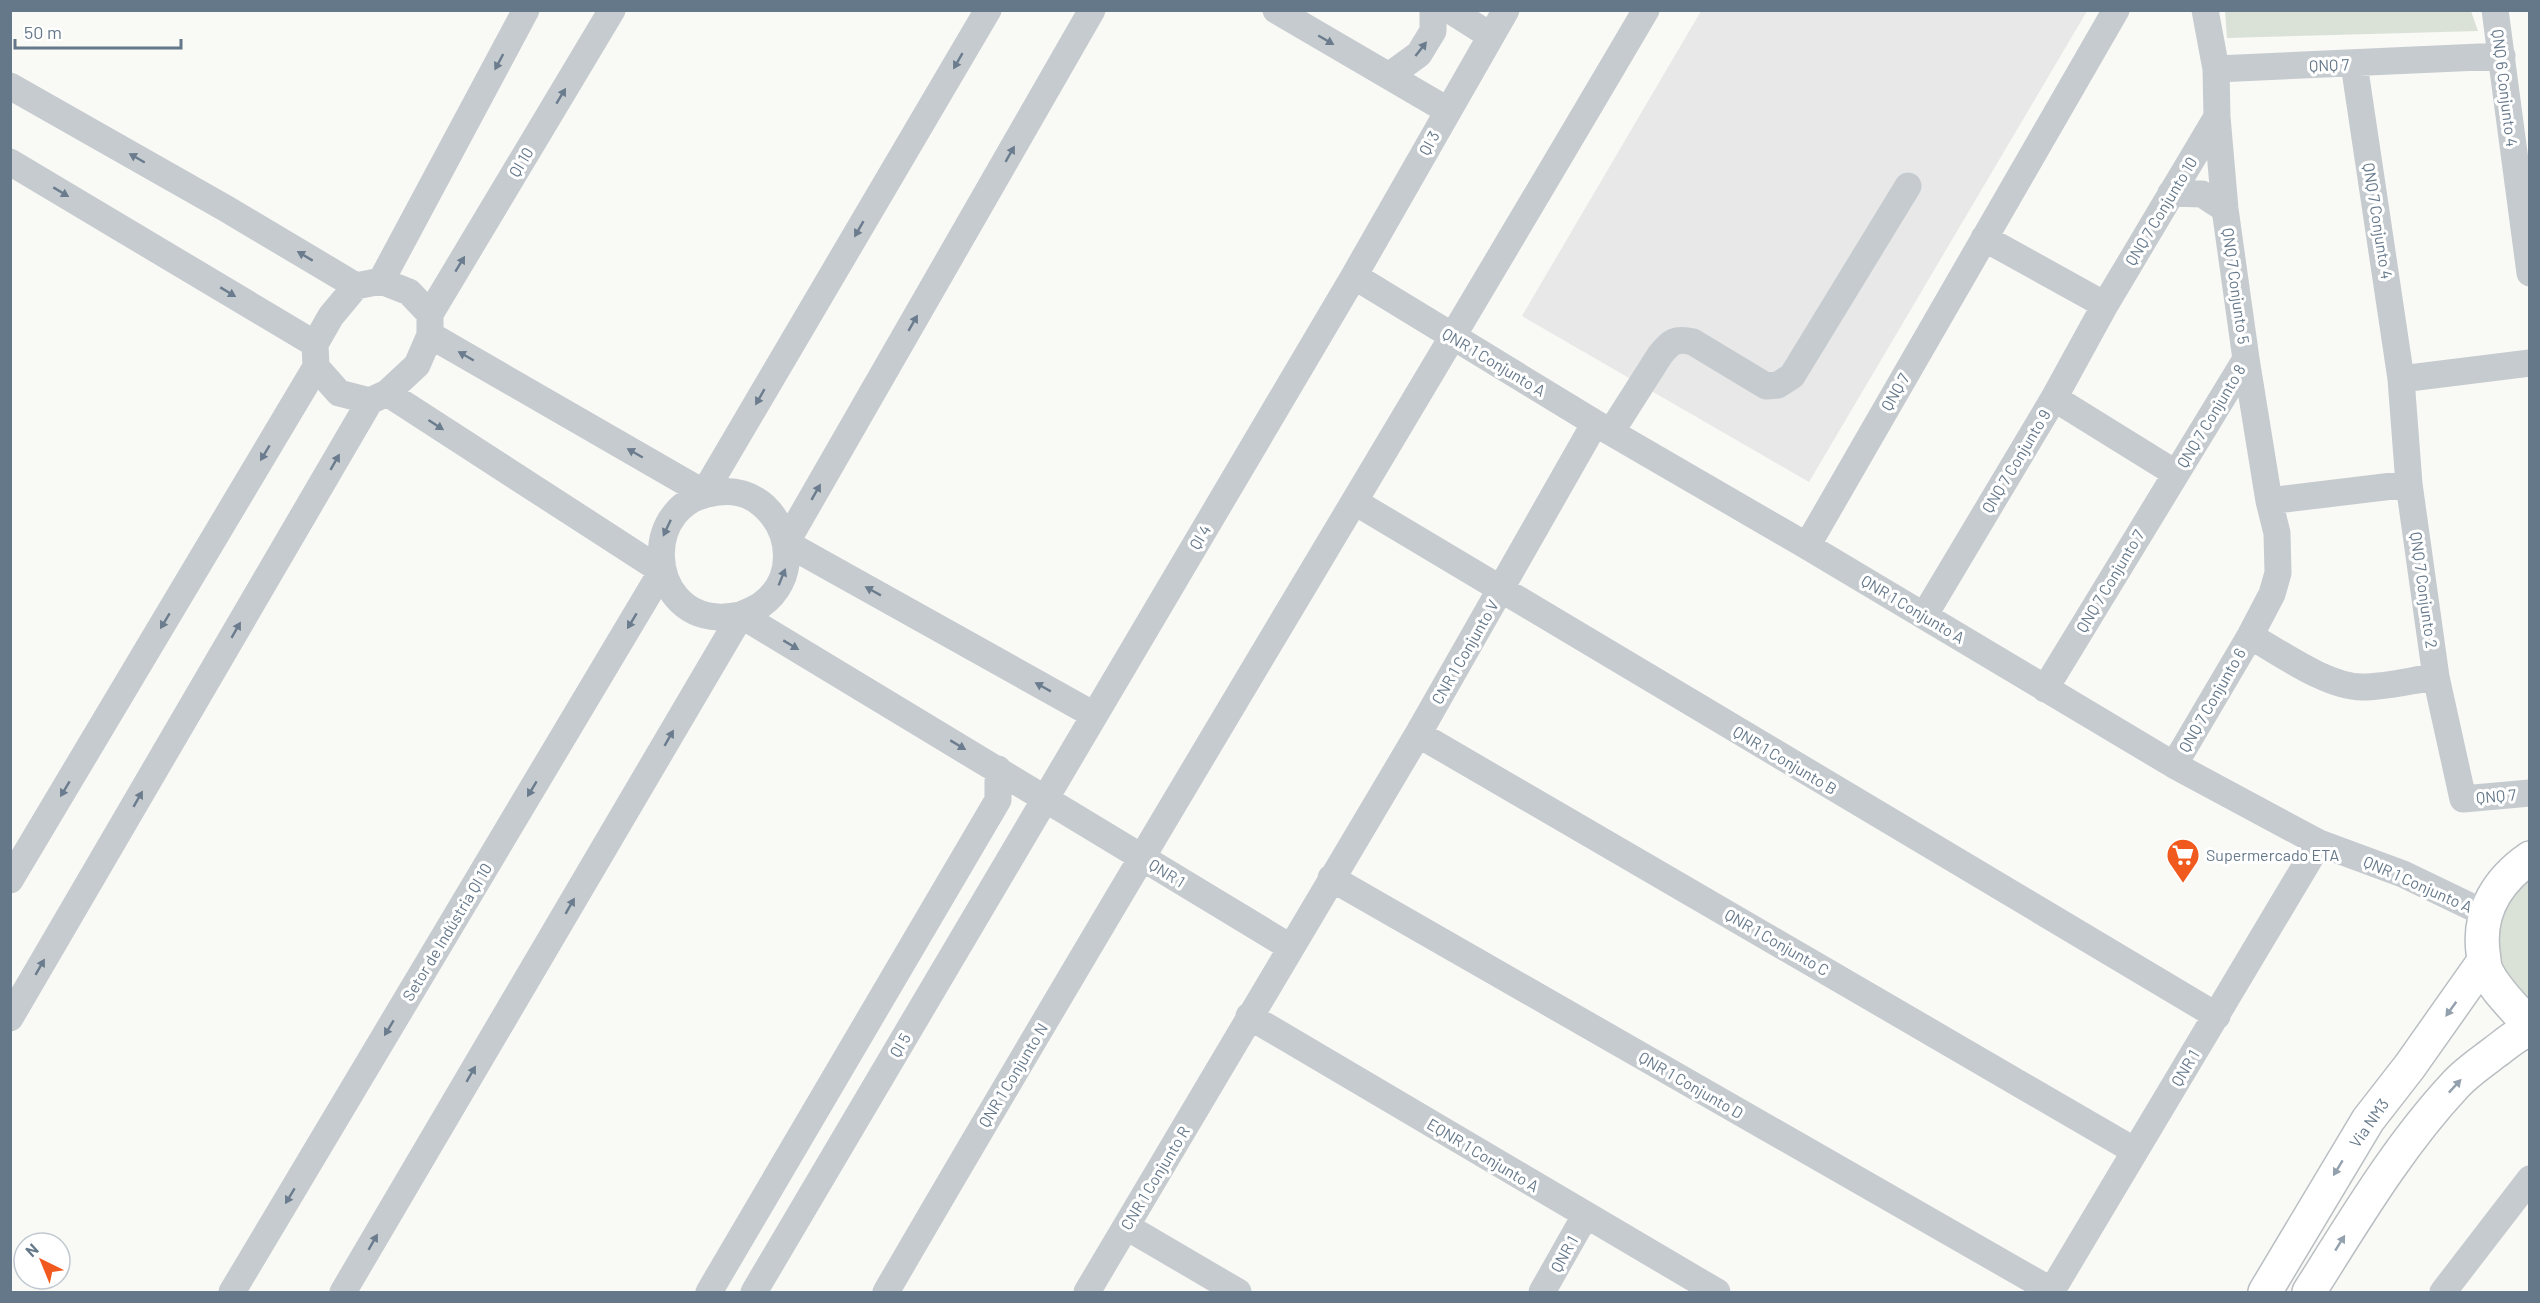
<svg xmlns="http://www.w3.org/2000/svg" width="2540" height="1303" font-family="Barlow,sans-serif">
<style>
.built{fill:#e7e8e7}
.green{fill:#dae1d7}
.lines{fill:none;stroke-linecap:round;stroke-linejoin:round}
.major-casing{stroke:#b9bec2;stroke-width:36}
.minor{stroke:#c6cbcf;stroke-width:27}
.major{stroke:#fff;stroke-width:33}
.oneway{fill:#6a7c8d}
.oneway2{fill:#93a0ad}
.labels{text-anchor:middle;stroke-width:6;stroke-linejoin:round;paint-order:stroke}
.street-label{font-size:16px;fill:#65788a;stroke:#fff}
.poi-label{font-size:16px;fill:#65788a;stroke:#fff;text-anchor:start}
</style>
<rect width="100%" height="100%" fill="#f9f9f6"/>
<path class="built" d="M 1701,11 L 2087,11 L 1809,482 L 1522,316 Z"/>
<path class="green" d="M 2225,11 L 2471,11 L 2478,31 L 2227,38 Z
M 2529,858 L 2529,1021 L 2492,981 L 2488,905 Z"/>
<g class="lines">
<g class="major-casing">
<path id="major" d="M 2530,858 C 2498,880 2478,912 2483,952 C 2484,958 2484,965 2486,970 C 2494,988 2510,1003 2523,1018 L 2530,1021
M 2265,1292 L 2368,1120 L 2410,1066 L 2484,961
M 2309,1292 C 2354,1221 2398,1146 2456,1084 C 2467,1072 2482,1062 2495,1052 C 2505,1045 2518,1032 2530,1031"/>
</g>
<path class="minor" d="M 1092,10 L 786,543 L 1094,715
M 1276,10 L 1447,110
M 1450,10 L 1491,36
M 2495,10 L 2530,273
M 2354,64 L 2401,379 L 2409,484 L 2436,677 L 2463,799 L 2530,793
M 2216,69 L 2502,56
M 1389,76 L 1419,54 L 1433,31 L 1433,10
M 10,86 L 225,208 L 356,286 L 381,281 L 409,292 L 430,314 L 430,335 L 417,365 L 387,393 L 370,401 L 339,393 L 316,367 L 315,344 L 331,316 L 356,286
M 10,162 L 315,344
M 2171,193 L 2202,194 L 2225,209
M 1984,238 L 2105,305
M 1354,276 L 1595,423 L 1807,546 L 2174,765 L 2319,843 L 2403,874 L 2486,914
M 381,281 L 526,10
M 430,314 L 612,10
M 430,335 L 704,493 L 988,10
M 2401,379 L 2530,363
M 2054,398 L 2175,473
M 1611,432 L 1660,355 C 1671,341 1676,338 1693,342 L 1766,386 L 1778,385 L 1792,376 L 1908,186
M 2269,501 L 2409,484
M 1355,502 L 2217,1016
M 1807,546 L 2116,10
M 741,615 C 747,612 755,609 761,605 C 796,580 793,533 764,506 C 751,494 734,490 718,492 C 639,500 646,614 718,617 C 725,618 733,616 741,615 L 1290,947
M 1924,616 L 2054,398 L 2105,305 L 2217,117
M 2250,636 C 2281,653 2327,687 2362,687 C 2386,687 2412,680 2436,677
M 2045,689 L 2246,359
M 1418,734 L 2135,1151
M 2174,765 L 2250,636 L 2272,594 L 2278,573 L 2277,533 L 2269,501 L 2246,359 L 2225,209 L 2217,117 L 2216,69 L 2205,10
M 1331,878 L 2052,1291
M 10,880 L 316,367
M 1249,1016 L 1717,1292
M 10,1018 L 370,401
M 1127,1227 L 1238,1292
M 232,1292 L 662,571 L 387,393
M 343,1292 L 741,615
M 709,1292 L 998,800 L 998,769
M 754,1292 L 1354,276 L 1506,10
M 886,1292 C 1135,863 1394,439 1646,10
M 1087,1292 L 1418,734 L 1595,423
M 1542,1292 L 1585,1216
M 2051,1292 L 2319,843
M 2443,1292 L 2530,1179"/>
<use href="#major" class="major"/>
</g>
<defs><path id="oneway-solid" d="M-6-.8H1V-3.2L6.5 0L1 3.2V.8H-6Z" transform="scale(1.5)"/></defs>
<g class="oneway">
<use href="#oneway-solid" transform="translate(1326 40) rotate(30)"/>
<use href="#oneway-solid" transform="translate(1421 49) rotate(-52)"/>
<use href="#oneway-solid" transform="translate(958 61) rotate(120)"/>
<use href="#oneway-solid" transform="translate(499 62) rotate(118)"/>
<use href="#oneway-solid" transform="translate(561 96) rotate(-59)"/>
<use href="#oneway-solid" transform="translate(1010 154) rotate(-60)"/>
<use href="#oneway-solid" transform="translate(137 158) rotate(-150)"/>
<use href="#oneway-solid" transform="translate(61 192) rotate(31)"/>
<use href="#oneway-solid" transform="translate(859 229) rotate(120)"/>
<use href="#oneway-solid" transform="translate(305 256) rotate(-149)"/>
<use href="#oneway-solid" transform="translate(460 264) rotate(-59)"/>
<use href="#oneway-solid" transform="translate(228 292) rotate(31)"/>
<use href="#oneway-solid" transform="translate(913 323) rotate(-60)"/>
<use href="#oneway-solid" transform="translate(466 356) rotate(-150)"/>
<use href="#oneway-solid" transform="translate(760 397) rotate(120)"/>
<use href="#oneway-solid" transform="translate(436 425) rotate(33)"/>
<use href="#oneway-solid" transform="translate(265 453) rotate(121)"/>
<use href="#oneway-solid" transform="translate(635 453) rotate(-150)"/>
<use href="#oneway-solid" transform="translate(335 462) rotate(-60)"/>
<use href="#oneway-solid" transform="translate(816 492) rotate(-60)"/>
<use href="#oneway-solid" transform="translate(667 528) rotate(115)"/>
<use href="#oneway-solid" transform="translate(782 577) rotate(-68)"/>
<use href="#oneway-solid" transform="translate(873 591) rotate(-151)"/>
<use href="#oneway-solid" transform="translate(165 621) rotate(121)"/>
<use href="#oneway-solid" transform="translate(632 621) rotate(121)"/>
<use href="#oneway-solid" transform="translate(236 630) rotate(-60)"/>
<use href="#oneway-solid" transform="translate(791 645) rotate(31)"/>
<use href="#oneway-solid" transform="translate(1043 687) rotate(-151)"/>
<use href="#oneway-solid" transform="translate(669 738) rotate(-60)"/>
<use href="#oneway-solid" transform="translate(958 745) rotate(31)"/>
<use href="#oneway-solid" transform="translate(65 789) rotate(121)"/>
<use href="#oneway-solid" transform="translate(532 789) rotate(121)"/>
<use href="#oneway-solid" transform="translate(138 799) rotate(-60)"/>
<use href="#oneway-solid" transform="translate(570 906) rotate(-60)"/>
<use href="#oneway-solid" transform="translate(40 967) rotate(-60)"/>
<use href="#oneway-solid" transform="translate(389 1028) rotate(121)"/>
<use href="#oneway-solid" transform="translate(471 1074) rotate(-60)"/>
<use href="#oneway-solid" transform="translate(290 1196) rotate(121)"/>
<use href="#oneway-solid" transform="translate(373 1242) rotate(-60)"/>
</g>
<g class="oneway2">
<use href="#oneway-solid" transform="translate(2451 1009) rotate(126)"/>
<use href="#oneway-solid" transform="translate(2455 1086) rotate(-47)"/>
<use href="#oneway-solid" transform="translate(2338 1168) rotate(121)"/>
<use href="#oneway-solid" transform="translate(2340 1243) rotate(-58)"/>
</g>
<defs>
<g id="supermarket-pin" transform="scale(1.725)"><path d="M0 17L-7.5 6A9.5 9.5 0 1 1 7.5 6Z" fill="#f15a1e" stroke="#fff"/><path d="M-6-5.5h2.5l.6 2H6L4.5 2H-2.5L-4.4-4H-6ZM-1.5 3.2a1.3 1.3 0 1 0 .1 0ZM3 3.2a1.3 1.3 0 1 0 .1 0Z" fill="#fff"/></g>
</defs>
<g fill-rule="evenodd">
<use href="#supermarket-pin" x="2183" y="855"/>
</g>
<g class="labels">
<g class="street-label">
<text transform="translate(2329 65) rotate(-2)" y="6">QNQ 7</text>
<text transform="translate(2505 88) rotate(83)" y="6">QNQ 6 Conjunto 4</text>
<text transform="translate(1429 143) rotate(-61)" y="6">QI 3</text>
<text transform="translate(521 162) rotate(-59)" y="6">QI 10</text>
<text transform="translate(2161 211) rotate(-59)" y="6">QNQ 7 Conjunto 10</text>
<text transform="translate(2378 221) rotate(81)" y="6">QNQ 7 Conjunto 4</text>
<text transform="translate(2236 286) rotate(82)" y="6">QNQ 7 Conjunto 5</text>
<text transform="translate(1494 362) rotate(31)" y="6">QNR 1 Conjunto A</text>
<text transform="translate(1895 392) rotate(-60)" y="6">QNQ 7</text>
<text transform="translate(2211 416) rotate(-59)" y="6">QNQ 7 Conjunto 8</text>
<text transform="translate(2016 461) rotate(-59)" y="6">QNQ 7 Conjunto 9</text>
<text transform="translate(1200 537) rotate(-59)" y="6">QI 4</text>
<text transform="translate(2110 581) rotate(-59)" y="6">QNQ 7 Conjunto 7</text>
<text transform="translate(2424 590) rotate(82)" y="6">QNQ 7 Conjunto 2</text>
<text transform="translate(1913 609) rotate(31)" y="6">QNR 1 Conjunto A</text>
<text transform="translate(1465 652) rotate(-60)" y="6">CNR 1 Conjunto V</text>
<text transform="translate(2212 700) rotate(-60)" y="6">QNQ 7 Conjunto 6</text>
<text transform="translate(1785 760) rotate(31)" y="6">QNR 1 Conjunto B</text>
<text transform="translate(2496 796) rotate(-5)" y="6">QNQ 7</text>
<text transform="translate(1167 873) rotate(32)" y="6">QNR 1</text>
<text transform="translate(2418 884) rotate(24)" y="6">QNR 1 Conjunto A</text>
<text transform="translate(447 932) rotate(-59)" y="6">Setor de Indústria QI 10</text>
<text transform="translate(1777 942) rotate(30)" y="6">QNR 1 Conjunto C</text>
<text transform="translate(900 1045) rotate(-59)" y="6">QI 5</text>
<text transform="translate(2185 1068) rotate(-59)" y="6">QNR 1</text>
<text transform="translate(1013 1075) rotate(-59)" y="6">QNR 1 Conjunto N</text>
<text transform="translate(1691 1085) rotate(30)" y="6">QNR 1 Conjunto D</text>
<text transform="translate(2369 1123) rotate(-55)" y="6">Via NM3</text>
<text transform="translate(1483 1155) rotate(31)" y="6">EQNR 1 Conjunto A</text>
<text transform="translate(1155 1178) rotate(-59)" y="6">CNR 1 Conjunto R</text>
<text transform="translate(1564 1254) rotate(-61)" y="6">QNR 1</text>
</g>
<g class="poi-label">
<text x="2206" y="861">Supermercado ETA</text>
</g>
</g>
<rect width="2540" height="1303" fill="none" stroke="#65788a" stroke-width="24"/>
<g transform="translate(42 1261) rotate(317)"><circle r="28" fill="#ffffff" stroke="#c1c9d0" stroke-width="1.5"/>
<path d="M0-4.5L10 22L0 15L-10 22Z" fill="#f15a1e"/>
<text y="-9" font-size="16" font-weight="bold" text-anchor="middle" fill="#65788a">N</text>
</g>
<path d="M15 39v9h166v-9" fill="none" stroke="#65788a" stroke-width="3"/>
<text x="24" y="39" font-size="18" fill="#65788a" stroke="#ffffff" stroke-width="4.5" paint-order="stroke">50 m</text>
</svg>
